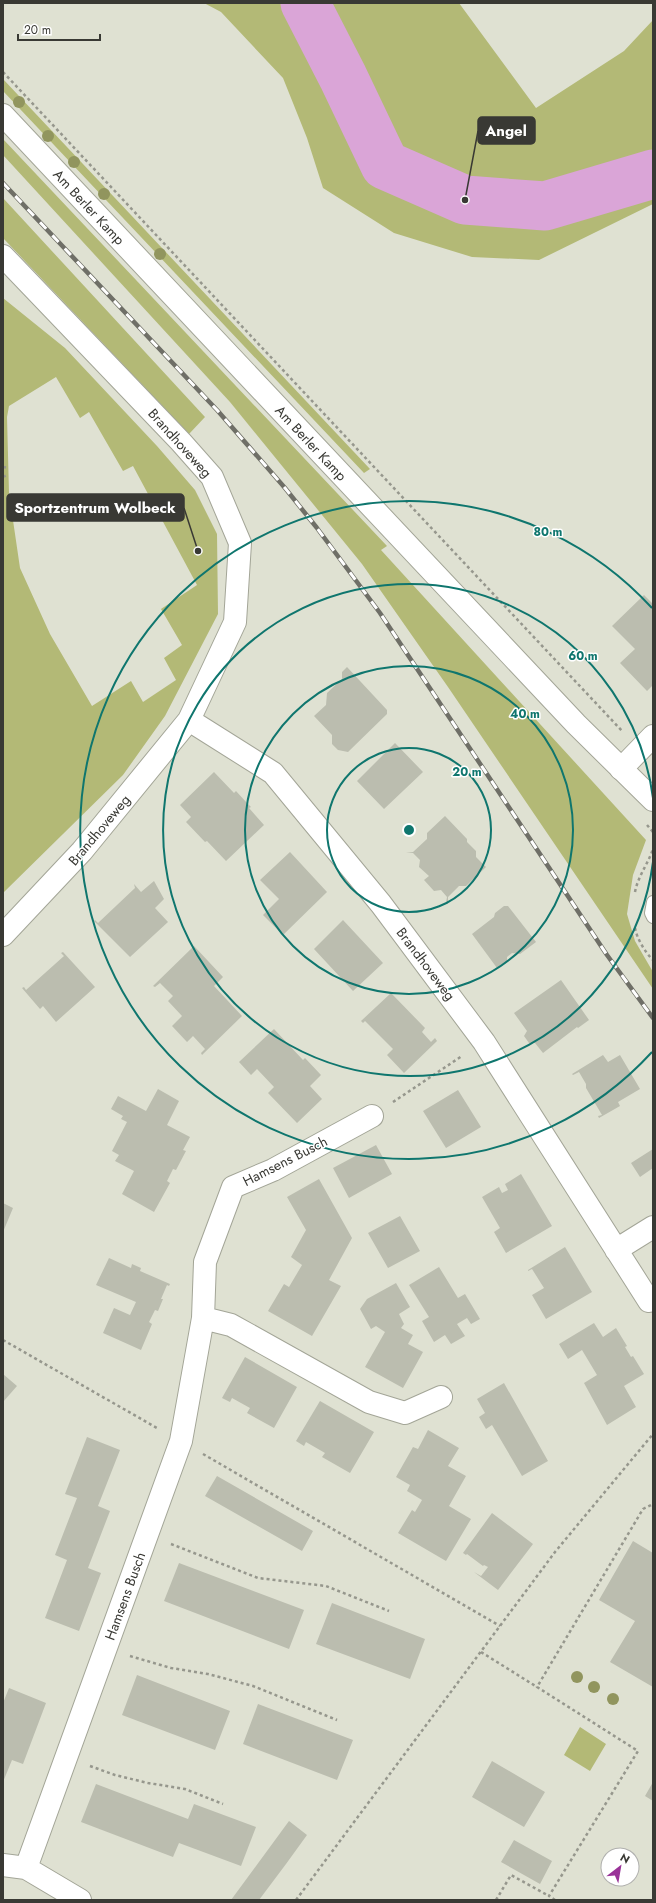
<svg xmlns="http://www.w3.org/2000/svg" width="656" height="1903" font-family="Jost,sans-serif">
<style>
.green{fill:#b3b976;fill-rule:evenodd}
.lines{fill:none;stroke-linecap:round;stroke-linejoin:round}
.river{stroke:#daa5d7;stroke-width:49}
.building{fill:#bbbdaf}
.service-casing{stroke:#a3a597;stroke-width:14}
.minor-casing{stroke:#a3a597;stroke-width:24}
.tertiary-casing{stroke:#a3a597;stroke-width:24}
.path{stroke:#96978d;stroke-width:2.5;stroke-dasharray:3 3;stroke-linecap:butt}
.service{stroke:#fff;stroke-width:12}
.minor{stroke:#fff;stroke-width:22}
.tertiary{stroke:#fff;stroke-width:22}
.rail-casing{stroke:#6f6f67;stroke-width:4.5}
.rail{stroke:#fff;stroke-width:3;stroke-dasharray:9;stroke-linecap:butt}
.tree{fill:#91955e}
.ring{fill:none;stroke:#0f766e;stroke-width:2}
.labels{text-anchor:middle;stroke-width:3;stroke-linejoin:round;paint-order:stroke}
.street-label{font-size:14px;fill:#393934;stroke:#fff}
.centre{fill:#0f766e;stroke:#fff;stroke-width:2}
.ring-label{font-size:12px;text-anchor:middle;font-weight:bold;fill:#0f766e;stroke:#fff;stroke-width:3;stroke-linejoin:round;paint-order:stroke}
.leader{fill:none;stroke:#393934;stroke-width:1.5}
.callout-dot{fill:#393934;stroke:#fff;stroke-width:1.5}
.callout{fill:#393934;stroke:#393934;stroke-width:1.5}
.callout-label{font-size:15px;text-anchor:middle;font-weight:bold;fill:#fff}
</style>
<rect width="100%" height="100%" fill="#dfe1d2"/>
<path class="green" d="M 204,3 L 459,3 L 536,108 L 624,51 L 653,20 L 653,204 L 539,260 L 472,257 L 394,233 L 323,188 L 307,138 L 283,78 L 221,12 Z
M 3,79 L 370,469 L 364,473 L 3,91 Z
M 3,139 L 387,546 L 381,550 L 646,840 L 633,875 L 627,914 L 635,941 L 653,972 L 653,989 L 448,687 L 362,564 L 230,402 L 3,155 Z
M 3,198 L 205,417 L 189,434 L 3,238 Z
M 3,298 L 65,348 L 157,446 L 195,490 L 217,534 L 218,614 L 165,716 L 123,775 L 3,893 ZM 56,377 L 80,418 L 89,412 L 123,471 L 133,466 L 197,585 L 161,609 L 182,645 L 164,658 L 176,680 L 143,702 L 131,681 L 92,706 L 50,634 L 20,568 L 9,493 L 7,417 L 9,406 Z
M 580,1727 L 606,1744 L 590,1771 L 564,1755 Z"/>
<g class="lines">
<path class="river" d="M 305,3 L 343,77 L 385,165 L 465,200 L 545,206 L 653,174"/>
</g>
<path class="building" d="M 644,595 L 653,604 L 653,685 L 647,691 L 620,663 L 635,649 L 612,626 Z
M 347,667 L 387,710 L 387,714 L 348,752 L 338,750 L 332,744 L 332,735 L 314,716 L 326,705 L 327,693 L 342,679 L 342,672 Z
M 395,743 L 423,772 L 384,809 L 357,781 Z
M 214,772 L 234,793 L 236,791 L 247,803 L 251,807 L 249,808 L 264,825 L 226,861 L 207,841 L 205,842 L 186,822 L 191,817 L 180,805 Z
M 445,816 L 467,839 L 467,842 L 476,851 L 476,857 L 486,867 L 466,886 L 459,886 L 448,897 L 448,904 L 446,903 L 447,897 L 441,890 L 434,891 L 424,880 L 429,876 L 419,867 L 420,860 L 413,853 L 406,852 L 413,852 L 427,839 L 427,833 Z
M 290,852 L 327,892 L 283,935 L 263,915 L 279,899 L 260,880 Z
M 154,881 L 164,899 L 155,908 L 168,922 L 130,957 L 94,921 L 95,920 L 98,923 L 135,888 L 134,884 L 141,892 Z
M 504,906 L 508,906 L 536,942 L 520,954 L 512,953 L 507,957 L 507,961 L 497,968 L 472,934 L 494,917 L 495,913 Z
M 343,920 L 383,963 L 353,991 L 314,949 Z
M 194,946 L 223,977 L 214,986 L 242,1016 L 202,1055 L 201,1053 L 205,1049 L 193,1036 L 187,1042 L 172,1026 L 182,1016 L 168,1001 L 173,996 L 160,983 L 155,987 L 153,986 Z
M 63,952 L 95,987 L 56,1022 L 43,1006 L 40,1009 L 22,988 L 24,987 L 26,990 L 64,956 L 61,953 Z
M 561,980 L 589,1020 L 578,1028 L 577,1027 L 543,1053 L 535,1043 L 529,1043 L 524,1036 L 527,1031 L 514,1013 Z
M 391,993 L 425,1028 L 422,1032 L 431,1042 L 435,1038 L 437,1041 L 404,1073 L 387,1055 L 393,1049 L 365,1021 L 363,1023 L 361,1021 Z
M 274,1029 L 303,1060 L 305,1058 L 321,1075 L 310,1086 L 322,1099 L 297,1123 L 268,1093 L 274,1087 L 257,1069 L 251,1075 L 239,1062 Z
M 603,1055 L 608,1062 L 620,1055 L 640,1089 L 618,1102 L 620,1106 L 599,1118 L 598,1116 L 602,1115 L 586,1088 L 586,1084 L 579,1072 L 573,1075 L 572,1074 Z
M 158,1089 L 179,1101 L 167,1125 L 190,1137 L 183,1150 L 186,1151 L 176,1170 L 173,1169 L 167,1181 L 170,1183 L 154,1212 L 122,1194 L 134,1171 L 115,1161 L 119,1155 L 112,1151 L 127,1122 L 121,1119 L 123,1116 L 111,1109 L 118,1096 L 146,1111 Z
M 458,1090 L 481,1127 L 446,1148 L 423,1111 Z
M 376,1145 L 392,1174 L 349,1198 L 333,1168 Z
M 653,1149 L 653,1168 L 640,1177 L 631,1163 Z
M 521,1174 L 552,1226 L 506,1253 L 494,1232 L 500,1228 L 482,1197 L 499,1187 L 502,1193 L 508,1190 L 505,1184 Z
M 319,1179 L 352,1238 L 329,1280 L 341,1286 L 312,1336 L 268,1311 L 284,1284 L 289,1287 L 302,1265 L 291,1257 L 306,1230 L 287,1197 Z
M 3,1203 L 13,1208 L 3,1232 Z
M 400,1216 L 420,1251 L 388,1268 L 368,1233 Z
M 565,1247 L 592,1292 L 546,1319 L 532,1295 L 544,1288 L 532,1269 L 528,1271 L 528,1270 Z
M 109,1258 L 131,1268 L 132,1264 L 141,1268 L 140,1271 L 170,1284 L 169,1286 L 167,1285 L 161,1299 L 163,1299 L 158,1311 L 155,1310 L 149,1322 L 152,1324 L 141,1350 L 103,1333 L 114,1308 L 130,1315 L 136,1302 L 96,1285 Z
M 439,1267 L 458,1298 L 465,1294 L 480,1319 L 471,1324 L 467,1318 L 457,1324 L 465,1336 L 451,1344 L 445,1335 L 434,1342 L 422,1321 L 429,1317 L 409,1285 Z
M 396,1283 L 410,1307 L 399,1314 L 404,1324 L 401,1328 L 413,1335 L 408,1344 L 423,1352 L 403,1388 L 365,1367 L 385,1332 L 376,1326 L 371,1329 L 360,1309 L 367,1299 Z
M 594,1323 L 603,1337 L 616,1328 L 627,1346 L 625,1347 L 631,1357 L 633,1356 L 644,1374 L 624,1386 L 636,1407 L 607,1425 L 584,1383 L 597,1375 L 582,1350 L 568,1359 L 559,1344 Z
M 245,1357 L 297,1387 L 274,1428 L 247,1413 L 250,1408 L 232,1398 L 230,1402 L 222,1398 Z
M 3,1374 L 17,1386 L 3,1402 Z
M 504,1383 L 548,1461 L 522,1476 L 492,1425 L 486,1429 L 479,1417 L 485,1413 L 477,1399 Z
M 320,1401 L 374,1432 L 350,1473 L 322,1457 L 325,1453 L 306,1442 L 304,1446 L 296,1441 Z
M 428,1430 L 459,1448 L 448,1466 L 466,1476 L 449,1506 L 471,1519 L 446,1561 L 398,1533 L 412,1510 L 415,1512 L 422,1500 L 407,1491 L 410,1485 L 396,1477 L 413,1447 L 418,1449 Z
M 87,1437 L 120,1450 L 98,1506 L 110,1511 L 88,1568 L 101,1573 L 79,1631 L 45,1618 L 67,1560 L 55,1555 L 77,1498 L 65,1494 Z
M 217,1476 L 313,1531 L 302,1551 L 205,1496 Z
M 492,1513 L 533,1544 L 498,1590 L 474,1572 L 481,1576 L 488,1567 L 484,1565 L 483,1566 L 467,1554 L 466,1555 L 463,1553 Z
M 633,1541 L 653,1553 L 653,1687 L 610,1662 L 635,1621 L 599,1600 Z
M 179,1563 L 304,1610 L 289,1649 L 164,1601 Z
M 332,1603 L 425,1639 L 410,1679 L 316,1644 Z
M 137,1675 L 230,1711 L 215,1750 L 122,1715 Z
M 9,1688 L 46,1703 L 23,1764 L 12,1760 L 3,1782 L 3,1703 Z
M 258,1704 L 353,1740 L 337,1780 L 243,1744 Z
M 492,1761 L 545,1792 L 524,1827 L 472,1797 Z
M 653,1782 L 653,1801 L 645,1796 Z
M 96,1784 L 188,1819 L 194,1804 L 256,1827 L 241,1866 L 179,1843 L 173,1857 L 81,1822 Z
M 289,1821 L 307,1835 L 286,1864 L 259,1900 L 231,1900 Z
M 514,1840 L 552,1861 L 540,1884 L 501,1862 Z"/>
<g class="lines">
<g class="service-casing">
<path id="service" d="M 653,902 L 651,913 L 653,917"/>
</g>
<g class="minor-casing">
<path id="minor" d="M 3,256 L 181,442 L 212,477 L 240,543 L 235,622 L 189,720 L 82,851 L 3,935
M 189,720 L 273,773 L 381,904 L 484,1042 L 649,1301
M 621,769 L 653,736
M 616,1250 L 653,1227
M 203,1318 L 231,1325 L 369,1402 L 405,1413 L 441,1397
M 3,1865 L 26,1868 L 80,1900
M 26,1868 L 181,1441 L 203,1318 L 205,1262 L 233,1187 L 273,1170 L 372,1116"/>
</g>
<g class="tertiary-casing">
<path id="tertiary" d="M 3,115 L 576,724 L 653,800"/>
</g>
<path class="path" d="M 3,72 L 623,732
M 3,467 L 8,468
M 3,477 L 7,475
M 647,825 L 653,832
M 635,892 C 638,876 648,864 653,849
M 635,928 C 637,939 645,952 653,960
M 393,1102 L 462,1056
M 3,1340 L 157,1428
M 203,1454 L 500,1626
M 171,1544 L 258,1578 L 326,1586 L 389,1611
M 481,1652 L 537,1687
M 130,1656 L 171,1668 L 208,1674 L 253,1686 L 337,1720
M 90,1766 L 115,1775 L 148,1783 L 185,1789 L 223,1804
M 296,1900 L 555,1552 L 653,1434
M 496,1900 L 511,1875 L 549,1896
M 555,1900 L 549,1896 L 638,1751 L 537,1687 L 643,1509 L 653,1504"/>
<use href="#service" class="service"/>
<use href="#minor" class="minor"/>
<use href="#tertiary" class="tertiary"/>
<g class="rail-casing">
<path id="rail" d="M 3,183 L 217,410 L 285,488 L 317,528 L 380,613 L 607,955 L 653,1018"/>
</g>
<use href="#rail" class="rail"/>
</g>
<g class="tree">
<circle cx="19" cy="102" r="6"/>
<circle cx="48" cy="136" r="6"/>
<circle cx="74" cy="162" r="6"/>
<circle cx="104" cy="194" r="6"/>
<circle cx="160" cy="254" r="6"/>
<circle cx="577" cy="1677" r="6"/>
<circle cx="594" cy="1687" r="6"/>
<circle cx="613" cy="1699" r="6"/>
</g>
<g class="ring">
<circle cx="409" cy="830" r="82"/>
<circle cx="409" cy="830" r="164"/>
<path d="M653 862A246 246 0 1 1 653 798"/>
<path d="M652 1052A329 329 0 1 1 652 608"/>
</g>
<g class="labels">
<g class="street-label">
<text transform="translate(89 207) rotate(47)" y="5">Am Berler Kamp</text>
<text transform="translate(180 443) rotate(48)" y="5">Brandhoveweg</text>
<text transform="translate(311 443) rotate(47)" y="5">Am Berler Kamp</text>
<text transform="translate(99 830) rotate(-50)" y="5">Brandhoveweg</text>
<text transform="translate(426 964) rotate(53)" y="5">Brandhoveweg</text>
<text transform="translate(285 1161) rotate(-27)" y="5">Hamsens Busch</text>
<text transform="translate(125 1596) rotate(-70)" y="5">Hamsens Busch</text>
</g>
</g>
<circle cx="409" cy="830" r="6" class="centre"/>
<g class="ring-label">
<text x="548" y="536">80 m</text>
<text x="583" y="660">60 m</text>
<text x="525" y="718">40 m</text>
<text x="467" y="776">20 m</text>
</g>
<path class="leader" d="M465 200L478 131M198 551L184 508"/>
<g class="callout-dot">
<circle cx="465" cy="200" r="4"/>
<circle cx="198" cy="551" r="4"/>
</g>
<g class="callout">
<rect x="478" y="117" width="57" height="27" rx="4"/>
<rect x="7" y="494" width="177" height="27" rx="4"/>
</g>
<g class="callout-label">
<text x="506" y="136">Angel</text>
<text x="95" y="513">Sportzentrum Wolbeck</text>
</g>
<rect width="656" height="1903" fill="none" stroke="#393934" stroke-width="8"/>
<g transform="translate(620 1867) rotate(31)"><circle r="19" fill="#ffffff" stroke="#b0b0ae"/>
<path d="M0-3L7 15L0 10L-7 15Z" fill="#993398"/>
<text y="-6" font-size="11" font-weight="bold" text-anchor="middle" fill="#393934">N</text>
</g>
<path d="M18 34v6h82v-6" fill="none" stroke="#393934" stroke-width="2"/>
<text x="24" y="34" font-size="12" fill="#393934" stroke="#ffffff" stroke-width="3" paint-order="stroke">20 m</text>
</svg>
